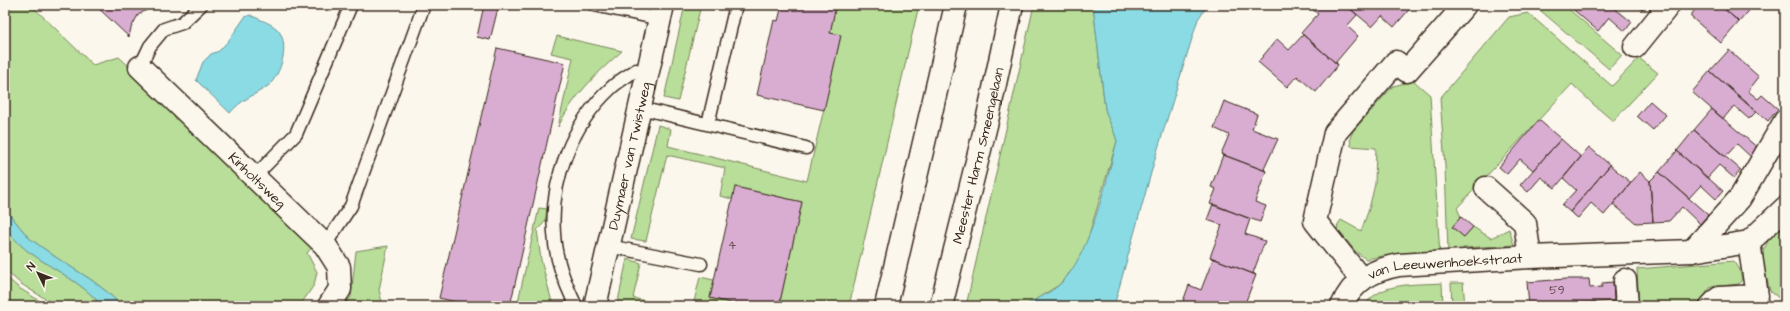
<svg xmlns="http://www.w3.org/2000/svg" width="1790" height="311" font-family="'Architects Daughter',sans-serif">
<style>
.green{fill:#b8de99;stroke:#7a845c}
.water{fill:#8adbe4;stroke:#6a9495}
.building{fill:#d9add1;stroke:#3b2a1e}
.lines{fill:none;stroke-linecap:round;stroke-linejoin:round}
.service-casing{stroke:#3b2a1e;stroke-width:15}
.minor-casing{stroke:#3b2a1e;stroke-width:25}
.tertiary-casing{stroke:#3b2a1e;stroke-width:25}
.service{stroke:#fbf7ec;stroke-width:12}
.minor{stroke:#fbf7ec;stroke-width:22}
.tertiary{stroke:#fbf7ec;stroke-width:22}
.labels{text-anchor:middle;stroke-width:3.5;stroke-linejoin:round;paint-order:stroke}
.number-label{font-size:12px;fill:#624b4b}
.street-label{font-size:14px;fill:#3b2a1e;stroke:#fbf7ec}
</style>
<rect width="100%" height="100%" fill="#fbf7ec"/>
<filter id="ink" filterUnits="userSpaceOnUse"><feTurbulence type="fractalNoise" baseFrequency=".025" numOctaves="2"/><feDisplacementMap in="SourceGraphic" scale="8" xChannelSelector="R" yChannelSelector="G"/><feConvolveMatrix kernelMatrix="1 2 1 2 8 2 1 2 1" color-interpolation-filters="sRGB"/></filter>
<g filter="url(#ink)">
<path class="green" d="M 5,5 L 31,5 L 93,65 L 119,57 L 173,107 L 314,245 L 307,253 L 317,272 L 314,285 L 301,304 L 299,306 L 122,306 L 106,291 L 90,279 L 57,258 L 29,238 L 5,209 Z
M 685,5 L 701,5 L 678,101 L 664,98 Z
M 836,5 L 919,5 L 849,306 L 779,306 L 802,202 L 736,187 L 732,199 L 720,196 L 725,168 L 667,155 L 646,241 L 631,239 L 658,125 L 671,129 L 668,146 L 807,181 L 841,36 L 830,33 Z
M 1034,5 L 1093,5 L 1105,109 C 1108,121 1114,129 1117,141 L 1086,245 L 1076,265 L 1059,285 L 1025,306 L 966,306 Z
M 1534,5 L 1564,5 L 1622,55 L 1609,69 Z
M 1528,13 L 1612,86 L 1639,58 L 1658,73 L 1613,121 L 1593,104 L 1572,84 L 1457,208 L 1461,217 L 1452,227 L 1464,237 L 1473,227 L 1491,238 L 1509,229 L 1514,245 L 1463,248 L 1463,252 L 1448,252 L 1445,166 L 1440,98 L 1509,17 Z
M 557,36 L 622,51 C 596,74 573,96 558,127 L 573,58 L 551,53 Z
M 1414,81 L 1430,95 L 1440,256 L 1401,260 L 1394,254 L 1366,259 L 1356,252 L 1337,229 L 1338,224 L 1341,220 L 1361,231 L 1369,209 L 1375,184 L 1376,148 L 1351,146 L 1350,138 L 1353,131 L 1393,86 Z
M 539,208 L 547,209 L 545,222 L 537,230 L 541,260 L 553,306 L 517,306 Z
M 1785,222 L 1785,303 L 1770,291 L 1763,265 L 1763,251 L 1768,241 Z
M 5,228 C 13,237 21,247 32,254 C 56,271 83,283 102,306 L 57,306 L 21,284 L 5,270 Z
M 388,246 L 379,290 L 383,306 L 344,306 L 351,297 L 356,251 Z
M 627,259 L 641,263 L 633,298 L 654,303 L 654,306 L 617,306 Z
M 1734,261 L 1739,268 L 1742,279 L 1739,284 L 1711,287 L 1696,306 L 1639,306 L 1637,269 Z
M 5,276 L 19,288 L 48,306 L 5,306 Z
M 700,277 L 714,280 L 710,298 L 743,306 L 693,306 Z
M 1442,283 L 1443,306 L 1364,306 C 1381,281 1416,285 1442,283 Z
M 1451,283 L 1463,283 L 1465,306 L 1452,306 Z"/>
<path class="water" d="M 1093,5 L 1208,5 L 1198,19 L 1156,155 L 1114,306 L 1025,306 C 1036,299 1050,293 1059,285 C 1089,259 1107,179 1117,141 C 1114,129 1108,121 1105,109 Z
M 250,15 C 258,19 271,23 277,29 C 291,43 281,75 268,86 C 255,95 240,100 230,113 L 196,80 L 203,62 L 211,54 L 219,51 L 229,40 L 245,17 Z
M 5,209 L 29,238 L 57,258 L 90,279 L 106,291 L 122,306 L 102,306 C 83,283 56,271 32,254 C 21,247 13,237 5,228 Z"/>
<path class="building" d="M 95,5 L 155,5 L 138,15 L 131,28 L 129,37 Z
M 484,5 L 498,8 L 490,40 L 477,37 Z
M 782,5 L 836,5 L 830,33 L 841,35 L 824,110 L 757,95 L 774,20 L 778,21 Z
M 1307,5 L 1346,5 L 1357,15 L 1347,26 L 1358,36 L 1336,62 L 1338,65 L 1301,33 L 1318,14 Z
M 1346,5 L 1413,5 L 1394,27 L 1382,16 L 1372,27 Z
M 1568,5 L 1610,5 L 1632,22 L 1625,31 L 1609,17 L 1598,31 Z
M 1637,5 L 1647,5 L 1642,10 Z
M 1699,5 L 1720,5 L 1739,22 L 1721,43 L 1690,16 Z
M 1720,5 L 1754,5 L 1739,22 Z
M 1301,33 L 1338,65 L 1316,92 L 1297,76 L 1287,87 L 1258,62 L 1277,39 L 1289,50 L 1303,35 Z
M 497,48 L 565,63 L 510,306 L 474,306 L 439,298 Z
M 1729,50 L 1759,77 L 1748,91 L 1758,99 L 1762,95 L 1778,109 L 1768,121 L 1710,71 Z
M 1710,71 L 1756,112 L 1749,119 L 1734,106 L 1723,119 L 1692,92 Z
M 1224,101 L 1257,114 L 1252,129 L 1278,139 L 1264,169 L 1266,171 L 1221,154 L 1229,135 L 1214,128 Z
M 1650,101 L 1666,115 L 1653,130 L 1637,116 Z
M 1712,109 L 1759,149 L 1752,158 L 1737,144 L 1725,157 L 1694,130 Z
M 1539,120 L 1561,139 L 1533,170 L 1520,159 L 1507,174 L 1499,167 Z
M 1694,130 L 1741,170 L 1734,178 L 1719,165 L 1707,178 L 1677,151 Z
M 1561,139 L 1581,157 L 1555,188 L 1541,177 L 1528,192 L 1520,185 Z
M 1589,147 L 1610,165 L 1570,212 L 1562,205 L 1576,190 L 1563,178 Z
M 1677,151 L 1723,191 L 1716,199 L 1701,185 L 1689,198 L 1659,172 Z
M 1221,154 L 1266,171 L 1255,202 L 1266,206 L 1260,222 L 1210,204 L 1216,189 L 1211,187 L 1223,155 Z
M 1610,165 L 1631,183 L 1604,215 L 1591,203 L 1578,218 L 1570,212 Z
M 1640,172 L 1650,181 L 1653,222 L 1636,223 L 1613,204 Z
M 1659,172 L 1708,215 L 1700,224 L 1682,207 L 1669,221 L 1653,222 L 1650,181 Z
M 735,187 L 802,202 L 779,306 L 743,306 L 710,298 Z
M 1213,204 L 1250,219 L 1245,234 L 1265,241 L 1253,273 L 1256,275 L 1210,257 L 1222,225 L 1207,220 Z
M 1461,217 L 1473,227 L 1464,237 L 1452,227 Z
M 1210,257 L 1256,275 L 1244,306 L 1188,306 L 1182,304 L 1189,285 L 1201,290 L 1213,259 Z
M 1567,279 L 1589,279 L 1590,288 L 1602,287 L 1602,283 L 1613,282 L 1614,301 L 1529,306 L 1527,282 Z
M 1590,303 L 1591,306 L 1548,306 L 1582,304 Z"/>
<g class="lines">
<g class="service-casing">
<path id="service" d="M 594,5 L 660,19
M 140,67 L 150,46 L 164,29 L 182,23 L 201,5
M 640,108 L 806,148
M 708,124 L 736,5
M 255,176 L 296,134 L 351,5
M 325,245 L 351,206 L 424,5
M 608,246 L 701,264
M 576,306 C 565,283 555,259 554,233 C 550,180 572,124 611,88 C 618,81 628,76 636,70 L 648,73"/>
</g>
<g class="minor-casing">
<g id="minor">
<path d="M 1635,47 L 1668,6 L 1667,5"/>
<path id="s1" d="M 140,67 L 325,245 L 339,267 L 340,289 L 329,306"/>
<path d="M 1486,188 L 1525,223 L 1530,257"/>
<path d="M 1692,251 L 1740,198 L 1785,121"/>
<path d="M 1361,279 L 1315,221 L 1335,133 L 1396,62 L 1407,71 L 1465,5"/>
<path d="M 1625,280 L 1627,306"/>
<path id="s2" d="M 595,306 L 663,5"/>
<path id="s3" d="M 1342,306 C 1353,280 1373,270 1399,265 L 1530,257 L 1692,251 L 1749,242 L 1785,208"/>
<path d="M 1711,306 L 1719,298 L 1757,296 L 1749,242"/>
</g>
</g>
<g class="tertiary-casing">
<g id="tertiary">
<path d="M 886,306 L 956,5"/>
<path id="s4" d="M 941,306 L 987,121 L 1012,5"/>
</g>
</g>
<use href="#service" class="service"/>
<use href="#minor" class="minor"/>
<use href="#tertiary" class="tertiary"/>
</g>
</g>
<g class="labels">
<g class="number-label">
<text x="732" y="249">4</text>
<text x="1557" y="294">59</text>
</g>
<g class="street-label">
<text dy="5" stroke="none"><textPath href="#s2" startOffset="154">Duymaer van Twistweg</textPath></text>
<text dy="5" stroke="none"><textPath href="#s4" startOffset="155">Meester Harm Smeengelaan</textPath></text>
<text dy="5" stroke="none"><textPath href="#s1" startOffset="163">Kinholtsweg</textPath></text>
<text dy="5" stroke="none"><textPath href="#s3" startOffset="119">van Leeuwenhoekstraat</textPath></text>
</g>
</g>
<rect width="1790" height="311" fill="none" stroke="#fbf7ec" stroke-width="20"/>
<rect x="10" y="10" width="1770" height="291" fill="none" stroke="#3b2a1e" stroke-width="1.5" filter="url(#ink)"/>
<g transform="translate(38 273) rotate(313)" stroke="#fbf7ec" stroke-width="3" paint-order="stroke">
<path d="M0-3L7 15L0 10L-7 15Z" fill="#3b2a1e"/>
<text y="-6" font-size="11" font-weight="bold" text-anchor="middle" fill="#3b2a1e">N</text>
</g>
</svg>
